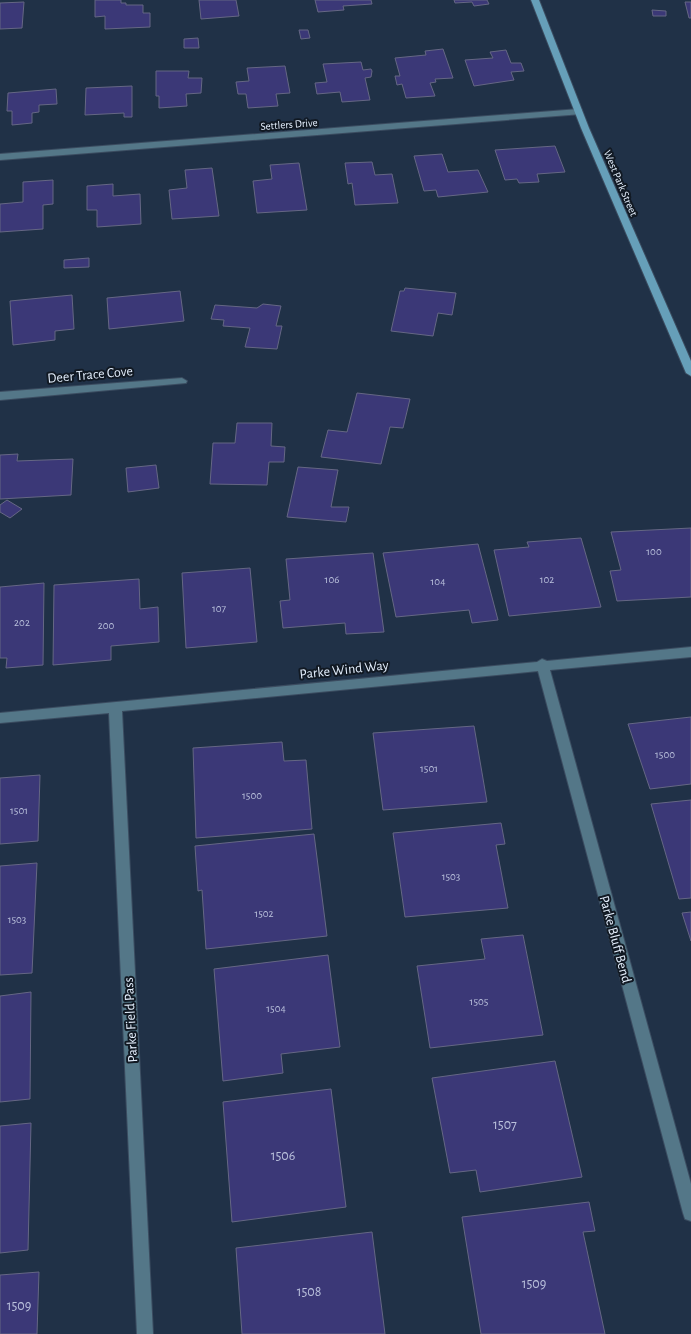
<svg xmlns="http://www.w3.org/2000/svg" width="691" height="1334" font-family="'Alegreya Sans',sans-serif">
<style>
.building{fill:#3b3877;stroke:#656784}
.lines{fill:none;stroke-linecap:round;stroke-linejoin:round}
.street-casing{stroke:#3b4c60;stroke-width:2}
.secondary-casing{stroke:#3b4c60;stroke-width:2}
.street{fill:#547788;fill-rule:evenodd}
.secondary{fill:#669fb9;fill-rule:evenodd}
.labels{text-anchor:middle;stroke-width:4;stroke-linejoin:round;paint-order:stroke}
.far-street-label{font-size:11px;fill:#e4effd;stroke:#111923}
.number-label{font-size:11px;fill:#bac1dc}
.street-label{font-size:14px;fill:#e4effd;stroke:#111923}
.near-number-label{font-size:14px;fill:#bac1dc}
</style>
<rect width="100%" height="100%" fill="#203147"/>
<path class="building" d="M 95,0 L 121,0 L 121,3 L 126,3 L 126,5 L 143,5 L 143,13 L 150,13 L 150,27 L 105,29 L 105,16 L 95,17 Z
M 199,0 L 236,0 L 239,16 L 201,19 Z
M 315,0 L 371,0 L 372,4 L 343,6 L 344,10 L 318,12 Z
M 454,0 L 487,0 L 489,4 L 474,6 L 472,2 L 455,3 Z
M 24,2 L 22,28 L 0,29 L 0,3 Z
M 685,2 L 691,2 L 691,18 L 689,18 Z
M 652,10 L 666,11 L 666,16 L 653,16 Z
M 299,30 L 308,30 L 310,38 L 301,39 Z
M 198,38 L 199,48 L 184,48 L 184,39 Z
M 443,49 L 453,78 L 435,79 L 436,82 L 430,83 L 435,96 L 406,98 L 402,84 L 397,85 L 395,76 L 400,76 L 395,58 L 426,55 L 425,51 Z
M 506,50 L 511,63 L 521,63 L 524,71 L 511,72 L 514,80 L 474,86 L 465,60 L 493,58 L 490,52 Z
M 361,62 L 363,70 L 371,69 L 372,71 L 371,77 L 365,78 L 370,100 L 342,102 L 340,92 L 317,94 L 315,83 L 327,82 L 323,64 Z
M 285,66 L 290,93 L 276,94 L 278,106 L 248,108 L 246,94 L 238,94 L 236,82 L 249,81 L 247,68 Z
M 156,71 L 189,71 L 188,78 L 202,78 L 201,93 L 186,94 L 187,106 L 159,108 L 159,96 L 156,96 Z
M 132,86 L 132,117 L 124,117 L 124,113 L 85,115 L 86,88 Z
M 56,89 L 57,104 L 39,105 L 39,112 L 32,113 L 32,123 L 12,125 L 12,111 L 7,111 L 8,93 Z
M 555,146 L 565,172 L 537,174 L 539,182 L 519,183 L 517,179 L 505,180 L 495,150 Z
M 442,154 L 448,172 L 478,170 L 488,192 L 438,197 L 436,190 L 424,191 L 414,156 Z
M 372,162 L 375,175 L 392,174 L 398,203 L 355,205 L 352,183 L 348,184 L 345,163 Z
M 299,163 L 307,210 L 257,213 L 253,181 L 272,179 L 270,165 Z
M 212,168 L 219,216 L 172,219 L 169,190 L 187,188 L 185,170 Z
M 53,180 L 53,204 L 43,205 L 43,229 L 0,232 L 0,204 L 23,202 L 23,182 Z
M 113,184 L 113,196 L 140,194 L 141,224 L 97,227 L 97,210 L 87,210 L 87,186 Z
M 89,258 L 89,267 L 64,268 L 64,260 Z
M 405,288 L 456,293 L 452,315 L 438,313 L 433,336 L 391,331 L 400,291 L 404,291 Z
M 180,291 L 184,321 L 109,329 L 107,298 Z
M 72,295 L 74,329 L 55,331 L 55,340 L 13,345 L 10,301 Z
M 263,304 L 281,306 L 276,326 L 282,326 L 277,349 L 245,347 L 250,328 L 223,326 L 224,320 L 211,319 L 215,305 L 257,308 Z
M 357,393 L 410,399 L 403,428 L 390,427 L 381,464 L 321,457 L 328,430 L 347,432 Z
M 237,423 L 272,423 L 271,446 L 285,447 L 284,462 L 269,462 L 267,485 L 210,484 L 213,443 L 235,443 Z
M 18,454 L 17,461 L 73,459 L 71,495 L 0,499 L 0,455 Z
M 156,465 L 159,488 L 128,492 L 126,468 Z
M 298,467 L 338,470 L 331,507 L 349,507 L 346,522 L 287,517 Z
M 7,500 L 22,509 L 10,518 L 0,512 L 0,505 Z
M 691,528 L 691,597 L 617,601 L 610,571 L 621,570 L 611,532 Z
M 581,538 L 601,607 L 509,616 L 494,550 L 529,547 L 527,542 Z
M 478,544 L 498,620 L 472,623 L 469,610 L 396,617 L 383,553 Z
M 373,553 L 384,632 L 346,634 L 345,623 L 283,628 L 280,601 L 290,600 L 286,559 Z
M 250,568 L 257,642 L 186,648 L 182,573 Z
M 139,579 L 140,609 L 158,607 L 159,642 L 111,646 L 111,660 L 53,665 L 54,585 Z
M 44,583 L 43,665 L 6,668 L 7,658 L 0,658 L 0,587 Z
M 691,717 L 691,784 L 650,789 L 628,724 Z
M 474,726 L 487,802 L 383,810 L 373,733 Z
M 282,742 L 284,761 L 306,760 L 312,829 L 196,838 L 193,748 Z
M 40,775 L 38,841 L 0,844 L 0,778 Z
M 691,800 L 691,898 L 679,899 L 651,804 Z
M 501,823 L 505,844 L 496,845 L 508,908 L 405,917 L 393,833 Z
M 314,834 L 327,936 L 206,949 L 202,890 L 198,891 L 195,846 Z
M 37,863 L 32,973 L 0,975 L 0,866 Z
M 691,912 L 691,941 L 682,913 Z
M 523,935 L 543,1035 L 430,1048 L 417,966 L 485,959 L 481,939 Z
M 328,955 L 340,1047 L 281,1054 L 283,1073 L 223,1081 L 214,969 Z
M 31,992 L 30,1099 L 0,1102 L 0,996 Z
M 555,1061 L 582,1177 L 480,1192 L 476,1170 L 450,1173 L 432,1078 Z
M 331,1089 L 346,1207 L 232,1222 L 223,1102 Z
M 31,1123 L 28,1250 L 0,1253 L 0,1126 Z
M 589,1202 L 595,1231 L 583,1232 L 605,1334 L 481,1334 L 462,1217 Z
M 372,1232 L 385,1334 L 242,1334 L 236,1248 Z
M 39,1272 L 37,1334 L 0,1334 L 0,1275 Z"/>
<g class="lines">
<g class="street-casing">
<path id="street" d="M 579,109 L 582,110 L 582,114 L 0,160 L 0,154 Z
M 182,378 L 187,381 L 186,383 L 0,400 L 0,392 Z
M 691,647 L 691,657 L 550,670 L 691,1184 L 691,1221 L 685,1219 L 683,1213 L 538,671 L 122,711 L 153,1334 L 137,1334 L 109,713 L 0,723 L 0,713 L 537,662 L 542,659 L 547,661 Z"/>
</g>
<g class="secondary-casing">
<path id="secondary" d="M 531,0 L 539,0 L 589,128 L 691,361 L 691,376 L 686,373 L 581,128 Z"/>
</g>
<use href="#street" class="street"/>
<use href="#secondary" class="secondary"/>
</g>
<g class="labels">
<g class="far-street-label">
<text transform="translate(289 124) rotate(-4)" y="4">Settlers Drive</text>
<text transform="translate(621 183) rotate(67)" y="4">West Park Street</text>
</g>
<g class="number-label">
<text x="654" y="555">100</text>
<text x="332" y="583">106</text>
<text x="547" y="583">102</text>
<text x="438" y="585">104</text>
<text x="219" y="612">107</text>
<text x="22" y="626">202</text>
<text x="106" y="629">200</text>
<text x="665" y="758">1500</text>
<text x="429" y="772">1501</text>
<text x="252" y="799">1500</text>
<text x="19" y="814">1501</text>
<text x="451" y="880">1503</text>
<text x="264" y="917">1502</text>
<text x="17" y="923">1503</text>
<text x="479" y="1005">1505</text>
<text x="276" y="1012">1504</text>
</g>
<g class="street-label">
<text transform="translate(90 374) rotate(-5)" y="5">Deer Trace Cove</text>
<text transform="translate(344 669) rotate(-6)" y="5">Parke Wind Way</text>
<text transform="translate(616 939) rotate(75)" y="5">Parke Bluff Bend</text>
<text transform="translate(130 1020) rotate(-93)" y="5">Parke Field Pass</text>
</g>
<g class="near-number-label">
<text x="505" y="1129">1507</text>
<text x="283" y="1160">1506</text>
<text x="534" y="1288">1509</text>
<text x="309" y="1296">1508</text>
<text x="19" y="1310">1509</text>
</g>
</g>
</svg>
